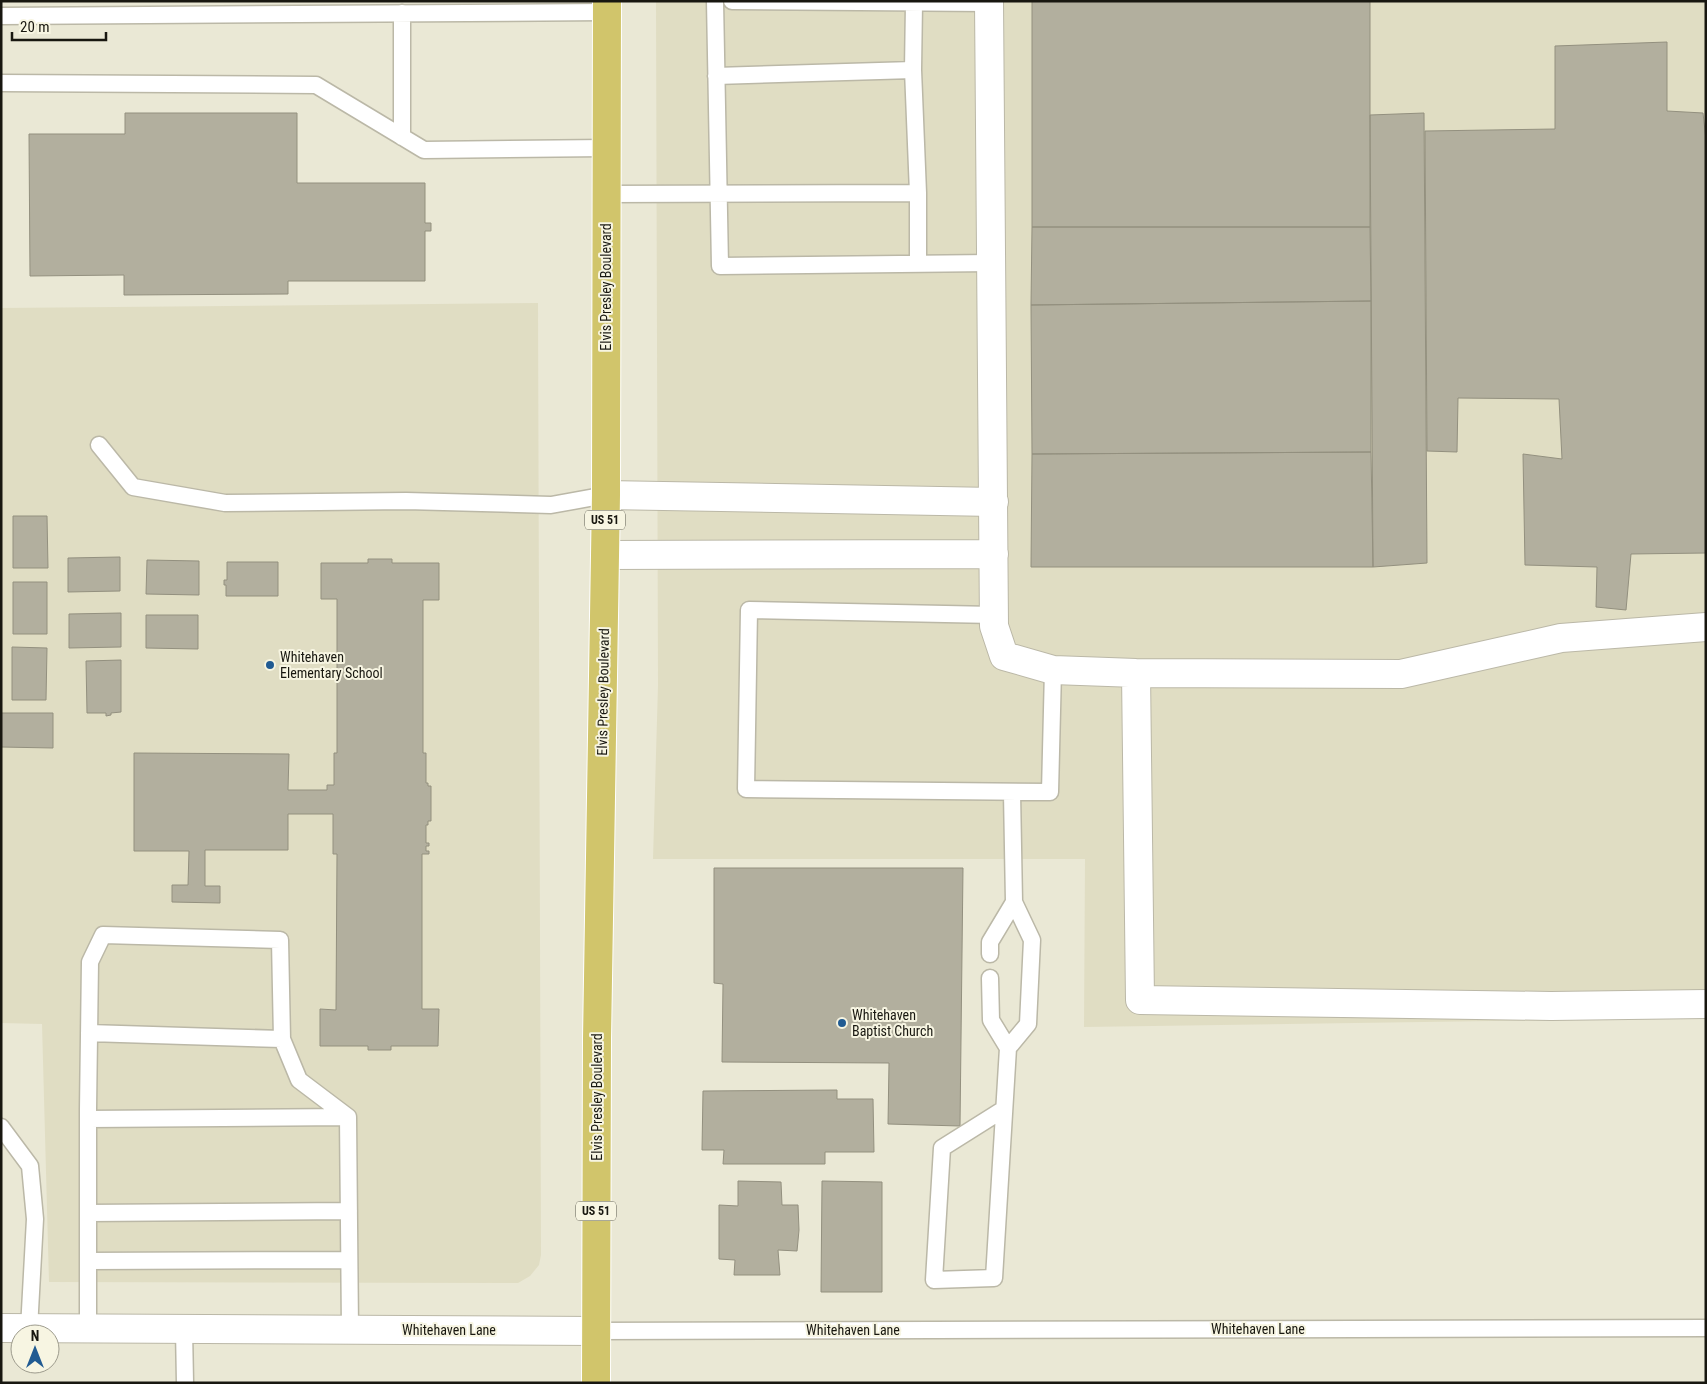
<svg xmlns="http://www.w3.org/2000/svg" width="1707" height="1384" font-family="'Roboto Condensed',sans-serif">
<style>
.built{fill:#e0ddc3}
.building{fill:#b2af9e;stroke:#93907f}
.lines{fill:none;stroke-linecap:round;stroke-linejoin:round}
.service-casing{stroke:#bbb8a7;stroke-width:19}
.minor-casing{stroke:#bbb8a7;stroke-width:30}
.primary-casing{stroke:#fff;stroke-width:30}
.service{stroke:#fff;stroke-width:16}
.minor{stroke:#fff;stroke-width:28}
.primary{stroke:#d1c56b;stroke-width:28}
.poi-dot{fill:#215b92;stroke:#f7f5e2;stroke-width:2}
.labels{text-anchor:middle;stroke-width:4;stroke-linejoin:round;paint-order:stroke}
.shield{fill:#f7f5e2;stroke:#5b5a4f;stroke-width:1}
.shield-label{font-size:12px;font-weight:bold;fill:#181710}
.street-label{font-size:14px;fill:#181710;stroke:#f7f5e2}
.poi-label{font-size:14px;fill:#181710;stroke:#f7f5e2;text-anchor:start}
</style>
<rect width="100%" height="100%" fill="#eae8d5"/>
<path class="built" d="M 656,1 L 1706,1 L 1706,1018 L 1084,1027 L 1085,859 L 653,859 L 658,685 Z
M 538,303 L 541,1255 L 539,1265 L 530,1276 L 518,1283 L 49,1282 L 42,1024 L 1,1023 L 1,308 Z"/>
<path class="building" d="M 1032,1 L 1370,1 L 1370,227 L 1032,227 Z
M 1667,42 L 1667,111 L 1703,113 L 1706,140 L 1706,553 L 1631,554 L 1626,610 L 1596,607 L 1597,567 L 1525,565 L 1523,454 L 1562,459 L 1559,399 L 1458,398 L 1457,452 L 1427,451 L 1425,131 L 1555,129 L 1555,46 Z
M 125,113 L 297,113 L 297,183 L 425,183 L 425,223 L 431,223 L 431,231 L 425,231 L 425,281 L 288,281 L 288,294 L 124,295 L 124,275 L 30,276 L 29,134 L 125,134 Z
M 1424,113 L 1427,563 L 1373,567 L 1370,115 Z
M 1032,227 L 1370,227 L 1371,301 L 1031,305 Z
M 1371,301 L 1371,452 L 1032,454 L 1031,305 Z
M 1371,452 L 1373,567 L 1031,567 L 1032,454 Z
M 13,516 L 47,516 L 48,568 L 13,568 Z
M 120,557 L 120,591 L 68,592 L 68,558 Z
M 368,559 L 392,559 L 392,563 L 439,563 L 439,600 L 423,600 L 423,753 L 426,753 L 426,783 L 428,783 L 428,786 L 431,786 L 431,821 L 428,821 L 428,825 L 426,825 L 426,843 L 429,843 L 429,846 L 426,846 L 426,851 L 429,851 L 429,854 L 422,854 L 422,1009 L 439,1009 L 438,1046 L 391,1046 L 391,1050 L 368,1050 L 368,1046 L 320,1046 L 320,1009 L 336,1010 L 337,854 L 333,854 L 333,814 L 288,814 L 288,850 L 205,850 L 205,886 L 220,886 L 220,903 L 172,902 L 172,885 L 188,885 L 189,851 L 134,851 L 134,753 L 289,754 L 288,790 L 327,790 L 327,785 L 334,785 L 334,753 L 337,753 L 337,599 L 321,599 L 321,563 L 368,563 Z
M 147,560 L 199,561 L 199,595 L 146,594 Z
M 227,562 L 278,562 L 278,596 L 226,596 L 226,585 L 224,585 L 224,580 L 227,580 Z
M 13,582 L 47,582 L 47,634 L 13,634 Z
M 121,613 L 121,647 L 69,648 L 69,614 Z
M 146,615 L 198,615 L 198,649 L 146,648 Z
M 12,647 L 47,648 L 46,700 L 12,700 Z
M 121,660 L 121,712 L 111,713 L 111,715 L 106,716 L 106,713 L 87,713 L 86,661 Z
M 1,713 L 53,713 L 53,748 L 1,747 Z
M 714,868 L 963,868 L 960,1126 L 888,1124 L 889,1063 L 722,1062 L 723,984 L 714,983 Z
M 837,1090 L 837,1099 L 873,1099 L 874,1152 L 825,1152 L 825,1164 L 723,1164 L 724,1150 L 702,1150 L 703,1091 Z
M 738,1181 L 781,1182 L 782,1205 L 798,1205 L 799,1230 L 797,1251 L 778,1250 L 780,1275 L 734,1275 L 735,1260 L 719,1259 L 719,1205 L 738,1206 Z
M 822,1181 L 882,1182 L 882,1292 L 821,1292 Z"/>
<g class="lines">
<g class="service-casing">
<path id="service" d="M 715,1 L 720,266 L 991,263
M 732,1 L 989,3
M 1,16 L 607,12
M 913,70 L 914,3
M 1,83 L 316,85 L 424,150 L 606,148
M 402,137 L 402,13
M 918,193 L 918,264
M 606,194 L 918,193 L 913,70 L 716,76
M 99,445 L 133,487 L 225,503 L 406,501 L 551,505 L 606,495
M 994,615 L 749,610 L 746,789 L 1050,792 L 1053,670
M 990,954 L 990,942 L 1014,902
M 990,978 L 991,1020 L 1008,1048
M 89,1033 L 282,1039
M 1004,1109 L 942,1148 L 934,1280 L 994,1278 L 1008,1048 L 1028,1024 L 1032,940 L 1014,902 L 1012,793
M 88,1119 L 348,1117
M 1,1127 L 30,1166 L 35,1219 L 29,1329
M 88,1213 L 349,1211
M 88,1261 L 349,1260
M 88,1329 L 88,1110 L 90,962 L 103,935 L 280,940 L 282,1039 L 299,1080 L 348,1117 L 350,1330
M 184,1329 L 185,1383
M 595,1331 L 1706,1328"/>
</g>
<g class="minor-casing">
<path id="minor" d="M 989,1 L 994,626 L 1004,656 L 1053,670 L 1136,673 L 1401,674 L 1561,638 L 1706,627
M 606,495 L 994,502
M 605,555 L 994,554
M 1136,673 L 1140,1000 L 1551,1006 L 1706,1004
M 1,1328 L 595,1331"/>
</g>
<g class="primary-casing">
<path id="primary" d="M 596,1383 L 597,1039 L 606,495 L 607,1"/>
</g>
<use href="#service" class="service"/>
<use href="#minor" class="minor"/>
<use href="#primary" class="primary"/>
</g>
<g class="poi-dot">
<circle cx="270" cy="665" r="5"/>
<circle cx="842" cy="1023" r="5"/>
</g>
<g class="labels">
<g class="shield">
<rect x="585" y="510.5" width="40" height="19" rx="4"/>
<rect x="576" y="1201.5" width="40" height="19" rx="4"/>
</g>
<g class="shield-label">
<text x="605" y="524">US 51</text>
<text x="596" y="1215">US 51</text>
</g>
<g class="street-label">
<text transform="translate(606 287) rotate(-90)" y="5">Elvis Presley Boulevard</text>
<text transform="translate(603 692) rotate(-89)" y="5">Elvis Presley Boulevard</text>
<text transform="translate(597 1097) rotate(-90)" y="5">Elvis Presley Boulevard</text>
<text x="1258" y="1334">Whitehaven Lane</text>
<text x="449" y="1335">Whitehaven Lane</text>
<text x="853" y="1335">Whitehaven Lane</text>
</g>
<g class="poi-label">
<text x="280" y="662">Whitehaven<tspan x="280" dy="16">Elementary School</tspan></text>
<text x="852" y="1020">Whitehaven<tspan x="852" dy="16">Baptist Church</tspan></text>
</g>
</g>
<rect width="1707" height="1384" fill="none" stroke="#181710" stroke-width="5"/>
<g transform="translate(35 1349)"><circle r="24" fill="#f7f5e2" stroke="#9e9c8e"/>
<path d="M0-4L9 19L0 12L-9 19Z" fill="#215b92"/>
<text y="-8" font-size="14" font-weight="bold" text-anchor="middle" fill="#181710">N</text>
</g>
<path d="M12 32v8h94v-8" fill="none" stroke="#181710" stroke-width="2.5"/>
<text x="20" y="32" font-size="15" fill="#181710" stroke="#f7f5e2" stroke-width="4" paint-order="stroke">20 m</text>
</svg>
